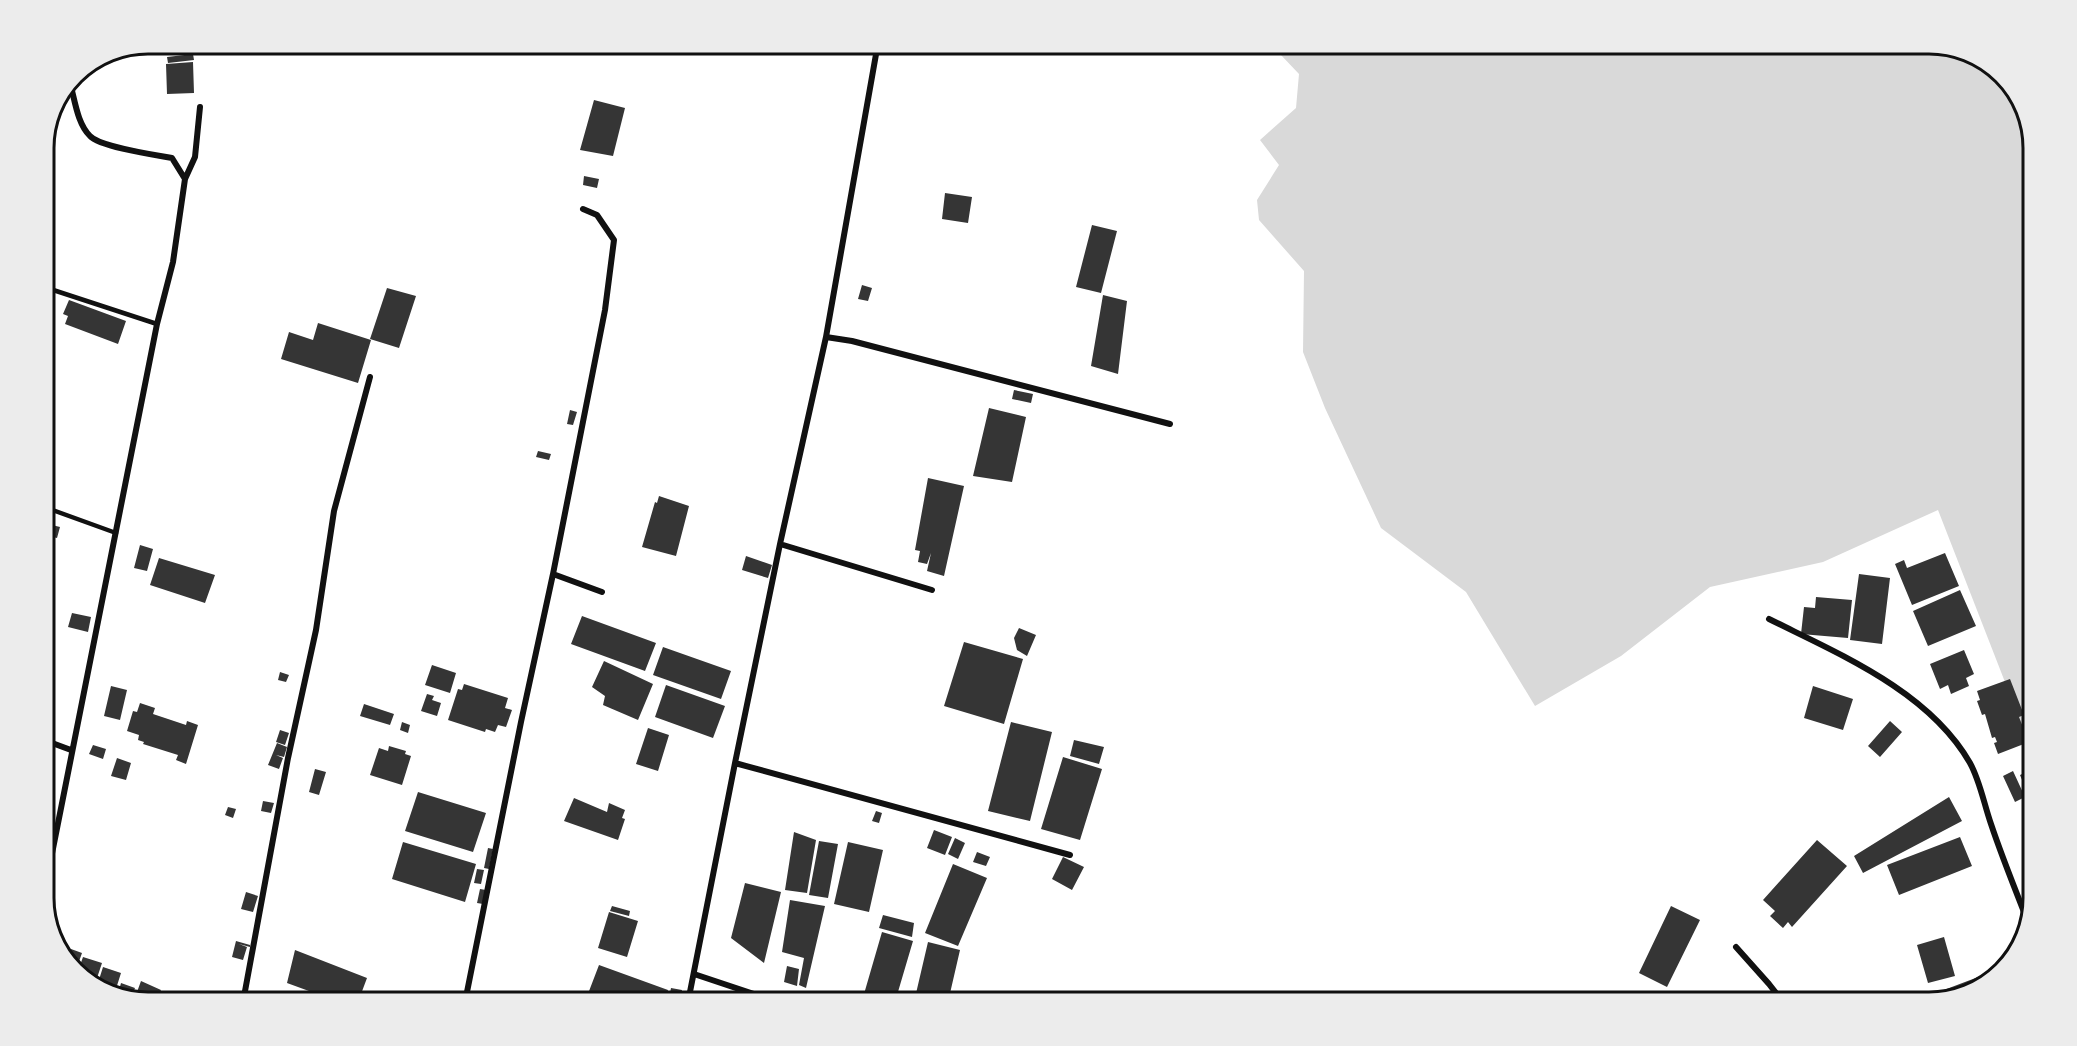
<svg xmlns="http://www.w3.org/2000/svg" width="2077" height="1046" font-family="'Roboto Condensed',sans-serif">
<style>
.water{fill:#d9d9d9}
.building{fill:#353535}
.lines{fill:none;stroke-linecap:round;stroke-linejoin:round}
.service{stroke:#111;stroke-width:4.5}
.minor{stroke:#111;stroke-width:6}
.rim{fill:none;stroke:#111;stroke-width:3}
</style>
<rect width="100%" height="100%" fill="#fff"/>
<path class="water" d="M 1929,43 L 1975,54 L 2016,90 L 2033,141 L 2033,754 L 1938,510 L 1823,562 L 1710,587 L 1621,656 L 1535,706 L 1466,592 L 1381,528 L 1325,408 L 1303,352 L 1304,271 L 1259,220 L 1257,200 L 1279,165 L 1260,140 L 1296,108 L 1299,74 L 1280,54 L 1284,44 Z"/>
<path class="building" d="M 193,54 L 194,60 L 168,63 L 167,57 Z
M 193,62 L 194,93 L 167,94 L 166,64 Z
M 594,100 L 625,108 L 613,156 L 580,150 Z
M 584,176 L 599,179 L 597,188 L 583,185 Z
M 945,193 L 972,197 L 968,223 L 942,219 Z
M 1092,225 L 1117,231 L 1101,293 L 1076,287 Z
M 862,285 L 872,288 L 868,301 L 858,299 Z
M 387,288 L 416,296 L 399,348 L 370,339 Z
M 1103,295 L 1127,301 L 1118,374 L 1091,366 Z
M 69,300 L 126,321 L 118,344 L 65,324 L 68,316 L 63,314 Z
M 318,323 L 371,340 L 358,383 L 281,359 L 289,332 L 313,340 Z
M 44,360 L 50,361 L 45,389 L 44,389 Z
M 1014,390 L 1033,394 L 1031,403 L 1012,399 Z
M 989,408 L 1026,417 L 1012,482 L 973,476 Z
M 570,410 L 577,412 L 573,425 L 567,424 Z
M 538,451 L 551,454 L 549,460 L 536,457 Z
M 928,478 L 964,486 L 944,576 L 927,571 L 931,553 L 927,564 L 918,562 L 920,551 L 915,550 Z
M 659,496 L 689,506 L 676,556 L 642,547 L 655,502 L 657,503 Z
M 44,523 L 60,527 L 57,538 L 44,535 Z
M 140,545 L 153,549 L 147,571 L 134,568 Z
M 1945,553 L 1959,586 L 1912,605 L 1895,564 L 1904,560 L 1907,568 Z
M 746,556 L 772,565 L 768,578 L 742,570 Z
M 159,558 L 215,575 L 205,603 L 150,585 Z
M 1859,574 L 1890,578 L 1882,644 L 1850,640 Z
M 1960,590 L 1976,626 L 1928,646 L 1913,611 Z
M 1816,597 L 1852,600 L 1848,638 L 1801,634 L 1804,607 L 1815,608 Z
M 72,613 L 91,617 L 88,632 L 68,627 Z
M 582,616 L 656,643 L 645,671 L 571,644 Z
M 1019,628 L 1036,635 L 1027,656 L 1017,650 L 1014,638 Z
M 964,642 L 1023,659 L 1004,724 L 944,706 Z
M 663,647 L 731,671 L 721,699 L 653,675 Z
M 1964,650 L 1974,674 L 1966,678 L 1969,686 L 1951,694 L 1948,685 L 1940,689 L 1930,664 Z
M 604,661 L 653,684 L 638,720 L 603,705 L 605,696 L 592,687 Z
M 432,665 L 456,673 L 450,693 L 425,685 Z
M 280,672 L 289,675 L 286,682 L 278,680 Z
M 2010,679 L 2024,715 L 2019,717 L 2029,742 L 1998,754 L 1994,743 L 1997,742 L 1995,737 L 1992,738 L 1985,714 L 1982,715 L 1977,701 L 1980,700 L 1977,691 Z
M 464,684 L 508,698 L 505,708 L 512,710 L 506,727 L 498,725 L 495,732 L 486,729 L 485,732 L 448,720 L 458,689 L 462,690 Z
M 666,685 L 725,706 L 713,738 L 655,717 Z
M 111,686 L 127,690 L 120,720 L 104,716 Z
M 1813,686 L 1853,699 L 1843,730 L 1804,718 Z
M 427,694 L 434,696 L 432,700 L 441,703 L 437,716 L 421,711 Z
M 140,703 L 155,708 L 153,714 L 186,725 L 187,721 L 198,725 L 186,764 L 176,760 L 178,755 L 143,744 L 144,742 L 138,740 L 139,735 L 127,731 L 133,711 L 137,712 Z
M 364,704 L 394,714 L 390,725 L 360,716 Z
M 1890,721 L 1902,732 L 1880,757 L 1868,746 Z
M 402,722 L 410,725 L 408,733 L 400,730 Z
M 1011,722 L 1052,732 L 1030,821 L 988,811 Z
M 648,728 L 669,735 L 658,771 L 636,764 Z
M 280,730 L 289,733 L 285,745 L 276,742 Z
M 1074,740 L 1104,747 L 1099,764 L 1070,756 Z
M 277,743 L 287,747 L 284,757 L 276,755 L 283,758 L 279,769 L 268,765 Z
M 93,745 L 106,749 L 103,759 L 89,754 Z
M 389,746 L 406,751 L 405,754 L 411,756 L 402,785 L 370,775 L 379,748 L 388,751 Z
M 1063,757 L 1102,769 L 1080,840 L 1041,829 Z
M 117,758 L 131,763 L 126,780 L 111,776 Z
M 315,769 L 326,772 L 319,795 L 309,792 Z
M 2033,769 L 2033,798 L 2030,799 L 2020,775 Z
M 2013,771 L 2025,797 L 2015,802 L 2003,776 Z
M 418,792 L 486,813 L 473,852 L 405,831 Z
M 1949,797 L 1962,821 L 1863,873 L 1854,856 Z
M 574,798 L 607,812 L 609,803 L 625,810 L 622,818 L 625,819 L 618,840 L 564,821 Z
M 263,801 L 274,803 L 271,813 L 261,811 Z
M 228,807 L 236,809 L 233,818 L 225,815 Z
M 876,811 L 882,813 L 879,823 L 872,821 Z
M 934,830 L 952,837 L 945,855 L 927,848 Z
M 794,832 L 816,840 L 807,893 L 785,890 Z
M 1960,837 L 1972,866 L 1899,895 L 1887,865 Z
M 955,838 L 965,843 L 958,859 L 948,854 Z
M 1817,840 L 1847,866 L 1792,927 L 1788,922 L 1783,928 L 1770,916 L 1775,911 L 1763,900 Z
M 819,841 L 838,844 L 828,898 L 809,895 Z
M 403,842 L 476,864 L 465,902 L 392,879 Z
M 848,842 L 883,850 L 869,912 L 834,904 Z
M 488,848 L 493,849 L 489,869 L 484,868 Z
M 977,852 L 990,857 L 986,866 L 973,862 Z
M 1063,857 L 1084,867 L 1072,890 L 1052,879 Z
M 953,864 L 987,878 L 958,946 L 925,933 Z
M 477,869 L 484,870 L 481,884 L 474,883 Z
M 745,883 L 781,892 L 764,963 L 731,938 Z
M 480,889 L 486,890 L 483,904 L 477,903 Z
M 246,892 L 258,896 L 253,912 L 241,909 Z
M 790,900 L 825,906 L 806,988 L 799,985 L 804,958 L 782,952 Z
M 612,906 L 630,911 L 629,916 L 610,911 Z
M 1671,906 L 1700,920 L 1667,987 L 1639,973 Z
M 609,912 L 638,921 L 627,957 L 598,948 Z
M 883,915 L 914,923 L 912,937 L 879,928 Z
M 882,932 L 913,941 L 895,1002 L 864,994 Z
M 1944,937 L 1955,976 L 1928,983 L 1917,945 Z
M 236,941 L 250,945 L 250,947 L 239,944 L 247,947 L 243,960 L 232,957 Z
M 928,942 L 960,950 L 948,1002 L 914,1002 Z
M 71,949 L 82,953 L 76,970 L 67,961 Z
M 295,950 L 367,978 L 358,1002 L 339,1002 L 287,983 Z
M 83,957 L 102,963 L 95,984 L 78,971 Z
M 599,965 L 668,990 L 666,998 L 669,1000 L 667,1002 L 594,1002 L 586,999 Z
M 787,966 L 799,969 L 797,986 L 784,982 Z
M 103,967 L 121,973 L 115,992 L 97,986 Z
M 2002,968 L 1987,985 L 1931,1002 L 1928,996 Z
M 141,981 L 161,990 L 157,999 L 137,992 Z
M 121,983 L 135,988 L 131,998 L 118,994 Z
M 671,988 L 682,990 L 680,1000 L 669,998 Z
M 215,992 L 227,996 L 225,1002 L 211,1002 Z
M 1262,995 L 1272,1002 L 1256,1002 Z"/>
<g class="lines">
<path class="service" d="M 44,287 L 157,324
M 44,507 L 116,533"/>
<path class="minor" d="M 70,83 C 75,100 77,123 90,136 C 100,147 155,155 172,158 L 185,179
M 826,337 L 878,43
M 780,544 L 932,590
M 553,574 L 605,310 L 614,240 L 597,215 L 583,209
M 1769,619 C 1839,654 1929,691 1970,763 C 1980,781 1984,804 1991,824 C 2002,857 2015,889 2028,922
M 44,740 L 71,750
M 735,763 L 780,544 L 826,337 L 852,341 L 1170,424
M 44,894 L 157,324 L 173,262 L 185,179 L 195,157 L 200,107
M 1736,947 L 1769,984 L 1783,1002
M 694,974 L 778,1002
M 243,1002 L 288,758 L 316,630 L 334,511 L 370,377
M 465,1002 L 521,722 L 553,574 L 602,592
M 688,1002 L 735,763 L 1070,855"/>
</g>
<path d="M0 0H2077V1046H0ZM148 54H1929A94 94 0 0 1 2023 148V898A94 94 0 0 1 1929 992H148A94 94 0 0 1 54 898V148A94 94 0 0 1 148 54Z" fill="#ececec" fill-rule="evenodd"/>
<path class="rim" d="M148 54H1929A94 94 0 0 1 2023 148V898A94 94 0 0 1 1929 992H148A94 94 0 0 1 54 898V148A94 94 0 0 1 148 54Z"/>
</svg>
